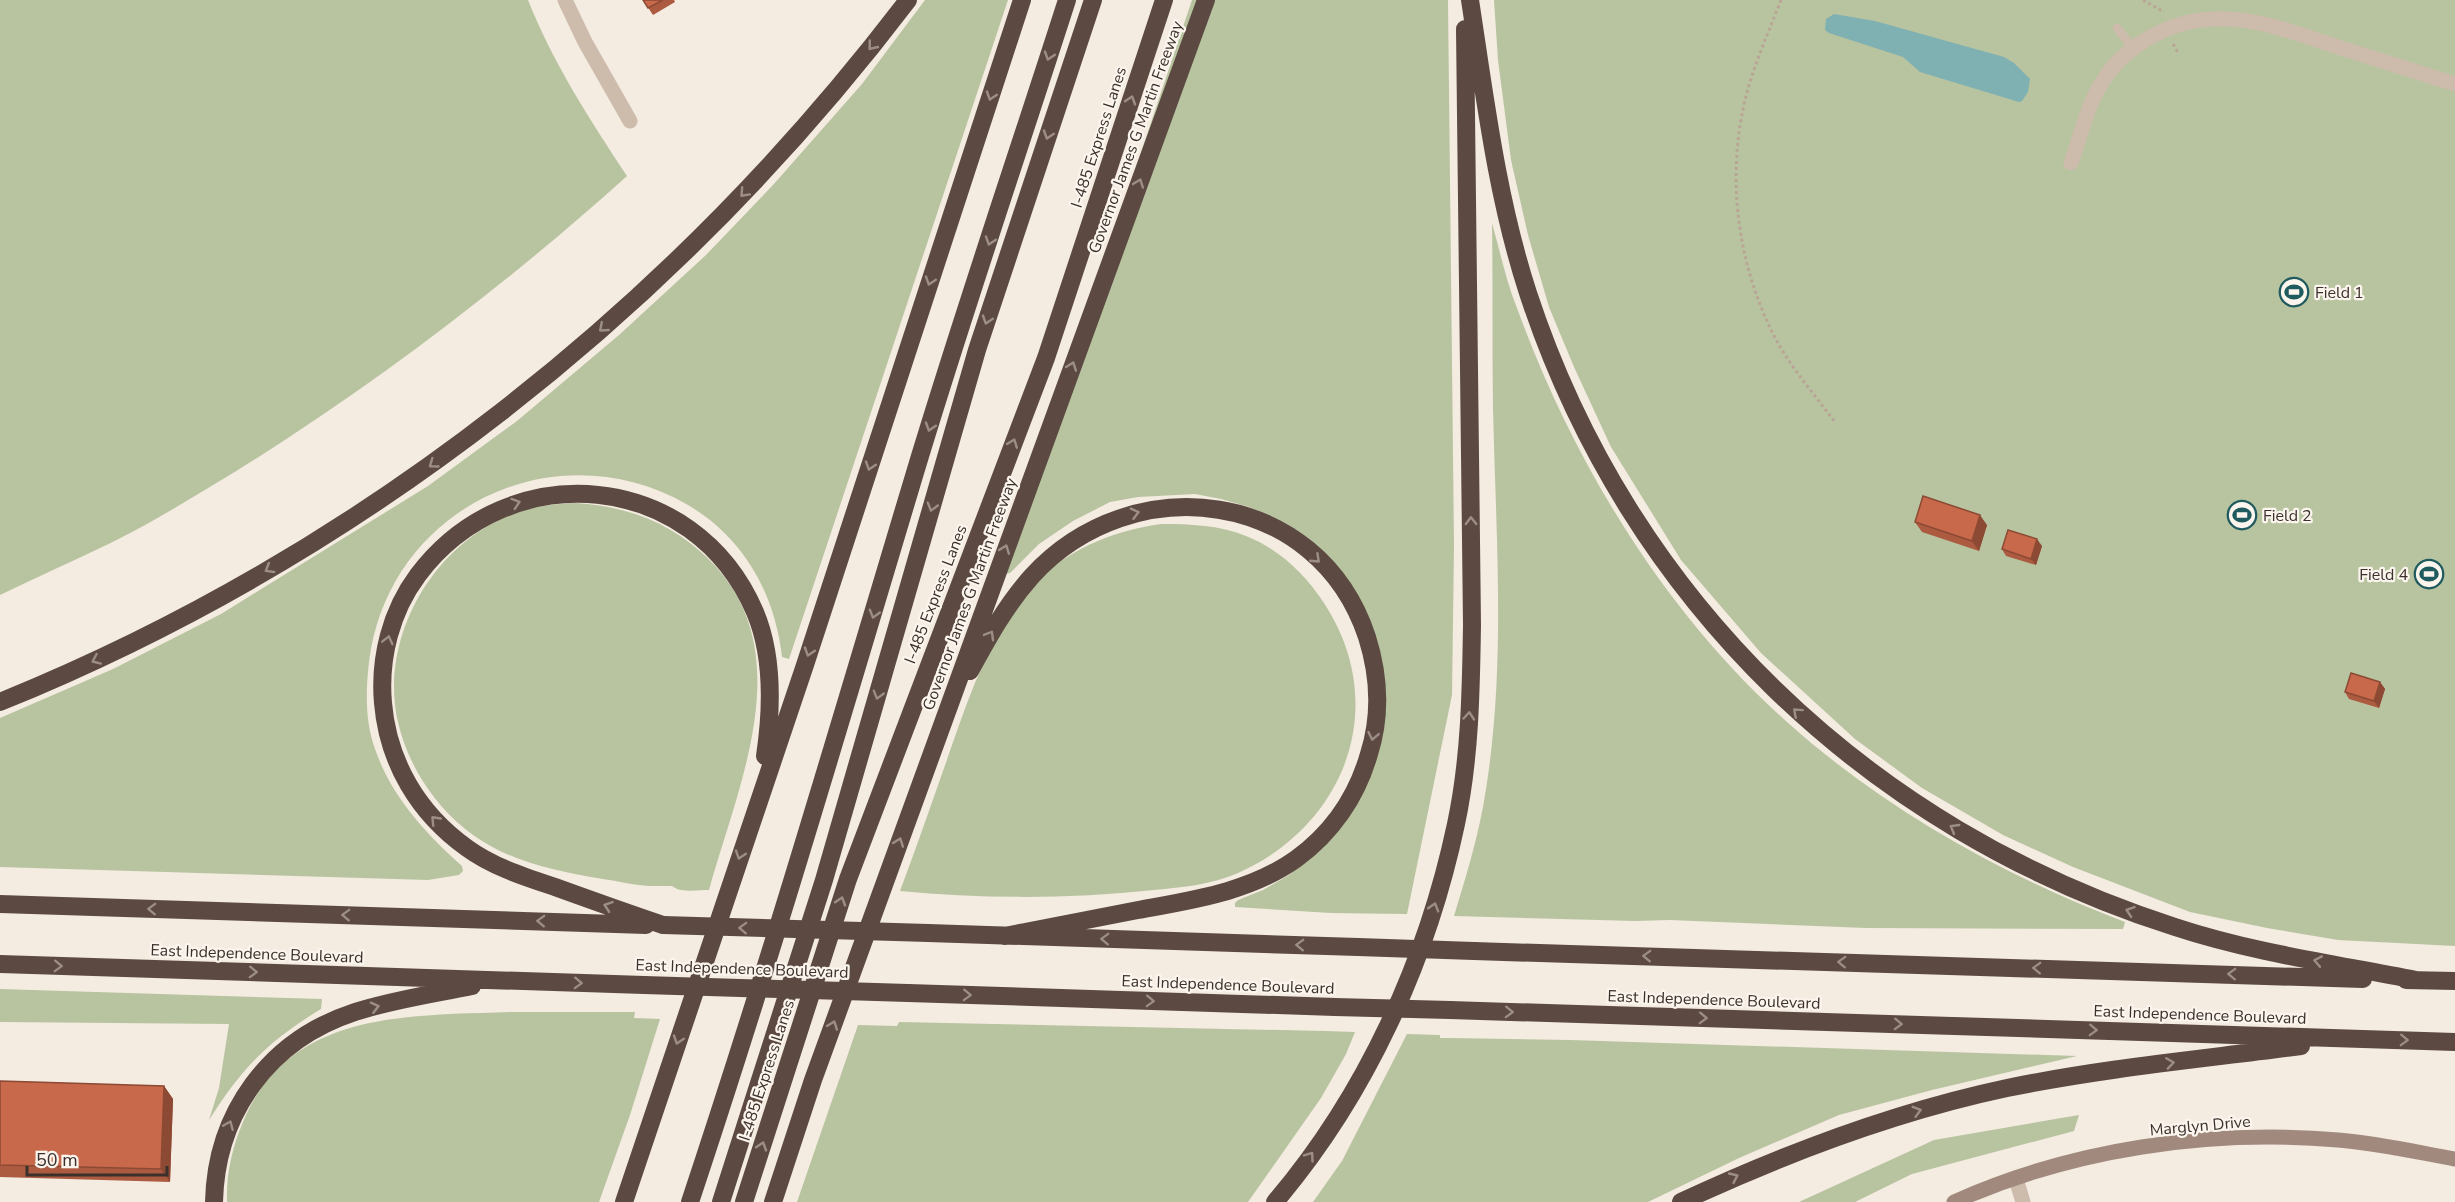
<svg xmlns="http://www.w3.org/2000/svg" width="2455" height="1202" font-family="'Nunito Sans',sans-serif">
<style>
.green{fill:#b8c4a0}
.water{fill:#7fb0b2}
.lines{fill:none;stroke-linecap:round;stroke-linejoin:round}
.path{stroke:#b9a596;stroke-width:3;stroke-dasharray:3 3;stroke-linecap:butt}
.lane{stroke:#cdbbac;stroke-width:9}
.street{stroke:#cdbbac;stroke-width:15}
.secondary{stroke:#a18a7d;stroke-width:15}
.highway{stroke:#5c4a42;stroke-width:18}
.highway-bridge{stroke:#5c4a42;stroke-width:18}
.wall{fill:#ac5a40}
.shaded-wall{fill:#8c4a34}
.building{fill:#c8694b;stroke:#8c4a34;stroke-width:1.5}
.oneway{stroke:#9c8e87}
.labels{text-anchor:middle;stroke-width:4.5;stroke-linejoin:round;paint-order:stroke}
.street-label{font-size:16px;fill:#3b302b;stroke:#fbf5ee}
.poi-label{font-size:16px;fill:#3b302b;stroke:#fbf5ee;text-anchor:start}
</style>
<rect width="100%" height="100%" fill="#f4ebe1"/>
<path class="green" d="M 0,0 L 528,0 C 553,63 590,120 627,176 C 479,309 320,426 147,524 C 100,550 49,571 0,595 Z
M 925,0 L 1008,0 L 789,659 L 782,657 C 775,594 744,538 688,505 C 555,428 388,508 369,662 C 366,688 365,717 373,743 C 389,794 423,831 462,866 L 463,871 L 459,875 L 428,880 L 0,867 L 0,718 L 113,669 L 221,614 L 428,486 L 517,421 L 619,335 L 706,255 L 773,185 L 862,84 Z
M 1192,0 L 1448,0 L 1454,546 L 1452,695 L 1407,914 L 1331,913 L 1235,907 L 1235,903 L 1238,900 L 1263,890 L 1289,875 L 1313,855 L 1377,748 L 1358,607 L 1274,520 L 1249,507 L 1221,499 L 1195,494 L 1138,497 L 1110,502 L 1073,521 L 1039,544 L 1010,573 L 1005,574 L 1097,284 Z
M 1494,0 L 2455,0 L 2455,946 L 2338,940 L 2267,928 L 2190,912 L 2073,867 L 2003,835 L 1922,788 L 1855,739 L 1761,653 L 1681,560 L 1611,447 L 1574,367 L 1549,307 L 1528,235 L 1511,160 L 1498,60 Z
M 1492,223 C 1500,251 1506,281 1517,308 C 1573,462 1664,612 1787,722 C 1884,809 2004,876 2125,922 L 2123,929 L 1866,928 L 1670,920 L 1635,921 L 1454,916 C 1465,880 1476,844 1483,807 C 1507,675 1496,542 1493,409 C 1492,347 1493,285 1492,223 Z
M 576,503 C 623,506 665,520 701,552 C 805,644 739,781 709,890 C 700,890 685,892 677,889 C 675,888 673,886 671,886 C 663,886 656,886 648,886 C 633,885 618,881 603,879 C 554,871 504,861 464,828 C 431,801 406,761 397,718 C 380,631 439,536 522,511 C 540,505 558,504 576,503 Z
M 1161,524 C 1190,524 1219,525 1246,536 C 1279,549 1305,574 1324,603 C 1391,705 1346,825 1238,873 C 1211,885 1183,887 1154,890 C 1070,899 984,899 900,891 C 915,851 929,811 943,771 C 967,704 989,627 1042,577 C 1074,546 1118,530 1161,524 Z
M 0,989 L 322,999 L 321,1009 C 267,1042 243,1067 209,1120 L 219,1088 L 229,1024 L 0,1022 Z
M 509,1012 L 635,1012 L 634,1018 L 660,1019 L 630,1115 L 599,1202 L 227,1202 C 226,1174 232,1148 243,1122 C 289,1010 408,1016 509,1012 Z
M 899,1022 L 1325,1031 L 1355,1032 L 1346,1054 L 1321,1098 L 1248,1202 L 797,1202 L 858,1025 L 897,1026 Z
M 1407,1034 L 1440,1035 L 1440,1038 L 1449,1038 L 1570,1040 L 2077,1056 L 1932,1090 L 1839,1115 L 1739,1158 L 1648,1202 L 1313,1202 L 1342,1161 Z
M 2079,1115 L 2074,1131 L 1912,1174 L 1855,1202 L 1799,1202 L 1934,1140 Z"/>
<path class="water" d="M 1834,14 L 1875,21 L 2004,57 L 2014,63 L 2030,79 L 2028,92 L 2022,101 L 2019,102 L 1920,72 L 1903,57 L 1829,33 L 1825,30 L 1826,19 Z"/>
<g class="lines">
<path class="path" d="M 1781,0 C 1770,28 1758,56 1749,85 C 1724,171 1736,267 1779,345 C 1795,372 1816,397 1835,422
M 2143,0 L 2164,12
M 2173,44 L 2178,53"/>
<path class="lane" d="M 2117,28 L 2133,48"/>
<path class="street" d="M 565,0 L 585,42 L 630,121
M 2071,163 C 2081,135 2087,105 2104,79 C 2115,62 2129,50 2147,39 C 2212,0 2272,25 2338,47 C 2377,59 2416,72 2455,84
M 2016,1179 L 2023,1202"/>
<path class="secondary" d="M 1954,1202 C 2072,1149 2209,1129 2338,1140 C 2377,1143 2416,1152 2455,1159"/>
<path class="highway" d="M 1470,0 C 1485,98 1497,198 1528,293 C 1629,601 1868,829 2175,927 C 2254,953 2336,964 2416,980
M 970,671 C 988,638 1006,605 1032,576 C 1133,466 1318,489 1367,637 C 1379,675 1381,716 1369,754 C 1357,796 1332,833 1296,859 C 1250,892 1192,900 1138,910 C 1093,919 1049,927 1005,936
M 0,702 C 360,556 673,309 908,0
M 0,904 L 646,925
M 663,925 C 627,913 591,900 555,887 C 525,877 493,867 467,848 C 418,813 388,762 383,703 C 379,658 391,611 418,575 C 509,454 694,470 755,612 C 774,657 772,709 765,756
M 928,933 L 1358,947
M 1474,951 L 2363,979
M 0,964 L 644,985
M 2406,980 L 2455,981
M 908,993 L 1335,1007
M 1450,1010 L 2455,1042
M 214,1202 C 216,1113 269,1040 355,1012 C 392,1000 433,994 472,986
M 624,1202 L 805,665 L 1022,0
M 690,1202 C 770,962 841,719 914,476 C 962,316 1016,159 1067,0
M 721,1202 L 824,880 L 977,350 L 1093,0
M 744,1202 L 848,879 L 1046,358 L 1164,0
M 773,1202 L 813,1080 L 1206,0
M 1275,1202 C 1366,1095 1427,961 1456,824 C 1470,759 1471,691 1472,625 L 1465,29
M 1681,1202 C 1786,1153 1894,1112 2007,1088 C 2104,1068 2203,1059 2301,1046"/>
<path class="highway-bridge" d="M 663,925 L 928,933
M 1358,947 L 1474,951
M 644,985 L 908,993
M 1335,1007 L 1450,1010"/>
</g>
<path class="wall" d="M 643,0 L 674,0 L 675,2 L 653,15 Z
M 1915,522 L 1987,525 L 1979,551 L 1922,532 Z
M 2042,546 L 2036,565 L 2006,556 L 2002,549 Z
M 2380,682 L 2385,689 L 2379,708 L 2349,699 L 2345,692 Z
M 0,1081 L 164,1086 L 173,1099 L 170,1182 L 0,1177 Z"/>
<path class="shaded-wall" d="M 1980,515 L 1987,525 L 1979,551 L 1972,541 Z
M 2037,539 L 2042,546 L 2036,565 L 2031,559 Z
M 2380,682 L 2385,689 L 2379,708 L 2374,701 Z
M 164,1086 L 173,1099 L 170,1182 L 161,1169 Z"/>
<path class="building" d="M 643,0 L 663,0 L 648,8 Z
M 1923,496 L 1980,515 L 1972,541 L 1915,522 Z
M 2008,530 L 2037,539 L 2031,559 L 2002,549 Z
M 2351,673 L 2380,682 L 2374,701 L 2345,692 Z
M 0,1081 L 164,1086 L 161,1169 L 0,1165 Z"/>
<defs><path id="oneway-chevron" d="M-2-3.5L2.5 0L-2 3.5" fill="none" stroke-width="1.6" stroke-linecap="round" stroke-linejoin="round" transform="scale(1.5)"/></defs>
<g class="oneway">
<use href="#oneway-chevron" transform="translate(872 46) rotate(129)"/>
<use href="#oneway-chevron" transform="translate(1049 56) rotate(108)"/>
<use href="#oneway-chevron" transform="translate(991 96) rotate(108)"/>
<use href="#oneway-chevron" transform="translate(1131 100) rotate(-72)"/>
<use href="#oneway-chevron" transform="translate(1048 135) rotate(108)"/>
<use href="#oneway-chevron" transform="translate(1139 183) rotate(-70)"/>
<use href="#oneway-chevron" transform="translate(744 193) rotate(133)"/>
<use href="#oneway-chevron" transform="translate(990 241) rotate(108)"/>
<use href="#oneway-chevron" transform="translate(930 281) rotate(108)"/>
<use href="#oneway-chevron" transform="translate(987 320) rotate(108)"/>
<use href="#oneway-chevron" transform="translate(603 328) rotate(139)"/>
<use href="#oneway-chevron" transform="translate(1072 366) rotate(-70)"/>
<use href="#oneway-chevron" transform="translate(930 427) rotate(108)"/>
<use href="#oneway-chevron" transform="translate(1013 443) rotate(-69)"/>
<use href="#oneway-chevron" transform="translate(433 464) rotate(144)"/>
<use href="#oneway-chevron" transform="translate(870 466) rotate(108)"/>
<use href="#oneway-chevron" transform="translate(516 503) rotate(-18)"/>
<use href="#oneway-chevron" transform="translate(932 507) rotate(106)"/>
<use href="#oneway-chevron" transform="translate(1135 513) rotate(-15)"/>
<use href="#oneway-chevron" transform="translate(1471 521) rotate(-91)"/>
<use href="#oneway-chevron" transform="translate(1005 549) rotate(-70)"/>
<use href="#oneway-chevron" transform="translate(1316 559) rotate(43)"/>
<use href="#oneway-chevron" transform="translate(269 569) rotate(149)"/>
<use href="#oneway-chevron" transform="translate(874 614) rotate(106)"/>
<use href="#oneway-chevron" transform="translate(990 635) rotate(-60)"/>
<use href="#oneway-chevron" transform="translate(388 640) rotate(-76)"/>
<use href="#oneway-chevron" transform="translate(809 652) rotate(108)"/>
<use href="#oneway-chevron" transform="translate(96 660) rotate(156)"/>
<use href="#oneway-chevron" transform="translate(878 695) rotate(106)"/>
<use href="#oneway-chevron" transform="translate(1797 712) rotate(-138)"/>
<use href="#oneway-chevron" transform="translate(1469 716) rotate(-85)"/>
<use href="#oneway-chevron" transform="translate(1373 736) rotate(101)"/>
<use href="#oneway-chevron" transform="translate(435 820) rotate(-134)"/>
<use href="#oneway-chevron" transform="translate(1954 828) rotate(-150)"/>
<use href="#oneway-chevron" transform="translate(899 842) rotate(-70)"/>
<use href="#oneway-chevron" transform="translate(740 855) rotate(108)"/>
<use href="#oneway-chevron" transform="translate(841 901) rotate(-72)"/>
<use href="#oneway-chevron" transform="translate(608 906) rotate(-161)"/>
<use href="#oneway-chevron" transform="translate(1434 907) rotate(-73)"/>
<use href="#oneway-chevron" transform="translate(152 909) rotate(-178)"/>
<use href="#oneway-chevron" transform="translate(2130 911) rotate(-161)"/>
<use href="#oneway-chevron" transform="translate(346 915) rotate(-178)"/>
<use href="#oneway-chevron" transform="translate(541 921) rotate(-178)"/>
<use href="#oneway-chevron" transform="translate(743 928) rotate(-178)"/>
<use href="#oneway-chevron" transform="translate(1105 939) rotate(-178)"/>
<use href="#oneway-chevron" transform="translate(1300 945) rotate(-178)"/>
<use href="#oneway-chevron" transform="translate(1647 956) rotate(-178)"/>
<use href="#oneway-chevron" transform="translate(2318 961) rotate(-169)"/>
<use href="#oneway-chevron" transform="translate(1842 962) rotate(-178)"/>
<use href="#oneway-chevron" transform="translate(58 966) rotate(2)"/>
<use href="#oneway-chevron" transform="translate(2037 968) rotate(-178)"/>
<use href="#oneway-chevron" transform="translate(253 972) rotate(2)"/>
<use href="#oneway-chevron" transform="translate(2232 974) rotate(-178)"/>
<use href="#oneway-chevron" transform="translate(578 983) rotate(2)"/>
<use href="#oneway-chevron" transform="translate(967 995) rotate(2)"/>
<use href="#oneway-chevron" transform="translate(1150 1001) rotate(2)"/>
<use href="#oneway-chevron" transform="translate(375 1007) rotate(-14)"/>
<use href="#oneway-chevron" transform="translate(1509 1012) rotate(2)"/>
<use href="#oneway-chevron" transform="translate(1703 1018) rotate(2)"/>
<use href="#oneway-chevron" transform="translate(1898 1024) rotate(2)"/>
<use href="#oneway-chevron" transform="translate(833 1025) rotate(-70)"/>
<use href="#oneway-chevron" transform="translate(2093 1030) rotate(2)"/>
<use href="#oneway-chevron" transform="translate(678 1040) rotate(108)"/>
<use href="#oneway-chevron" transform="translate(2404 1040) rotate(2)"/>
<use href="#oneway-chevron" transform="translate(2170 1063) rotate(-8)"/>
<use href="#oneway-chevron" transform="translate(1917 1111) rotate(-16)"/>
<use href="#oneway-chevron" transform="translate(229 1125) rotate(-67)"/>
<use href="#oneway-chevron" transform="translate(762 1146) rotate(-72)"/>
<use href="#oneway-chevron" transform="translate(1310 1156) rotate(-54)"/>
<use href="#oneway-chevron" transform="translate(1734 1177) rotate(-25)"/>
</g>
<defs>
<g id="stadium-ring" transform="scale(1.5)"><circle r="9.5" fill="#fbf5ee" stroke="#1f5a5e" stroke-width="1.5"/><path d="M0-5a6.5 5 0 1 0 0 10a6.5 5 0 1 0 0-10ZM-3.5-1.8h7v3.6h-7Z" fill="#1f5a5e"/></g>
</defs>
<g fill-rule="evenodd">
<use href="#stadium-ring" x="2294" y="292"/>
<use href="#stadium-ring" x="2242" y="515"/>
<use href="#stadium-ring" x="2429" y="574"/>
</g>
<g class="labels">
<g class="street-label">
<text transform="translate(1098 137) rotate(-72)" y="6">I-485 Express Lanes</text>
<text transform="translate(1135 137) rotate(-70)" y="6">Governor James G Martin Freeway</text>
<text transform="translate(935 594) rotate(-69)" y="6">I-485 Express Lanes</text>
<text transform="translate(969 594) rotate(-70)" y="6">Governor James G Martin Freeway</text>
<text transform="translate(257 953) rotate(2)" y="6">East Independence Boulevard</text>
<text transform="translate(742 968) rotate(2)" y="6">East Independence Boulevard</text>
<text transform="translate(1228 984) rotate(2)" y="6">East Independence Boulevard</text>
<text transform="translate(1714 999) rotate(2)" y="6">East Independence Boulevard</text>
<text transform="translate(2200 1014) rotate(2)" y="6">East Independence Boulevard</text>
<text transform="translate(766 1070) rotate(-72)" y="6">I-485 Express Lanes</text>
<text transform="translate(2200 1125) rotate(-5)" y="6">Marglyn Drive</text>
</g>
<g class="poi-label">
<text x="2315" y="298">Field 1</text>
<text x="2263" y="521">Field 2</text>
<text x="2408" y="580" text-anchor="end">Field 4</text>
</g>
</g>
<path d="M27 1166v9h140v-9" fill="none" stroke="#3b302b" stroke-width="3"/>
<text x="36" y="1166" font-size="18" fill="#3b302b" stroke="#fbf5ee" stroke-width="4.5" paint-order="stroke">50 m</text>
</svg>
